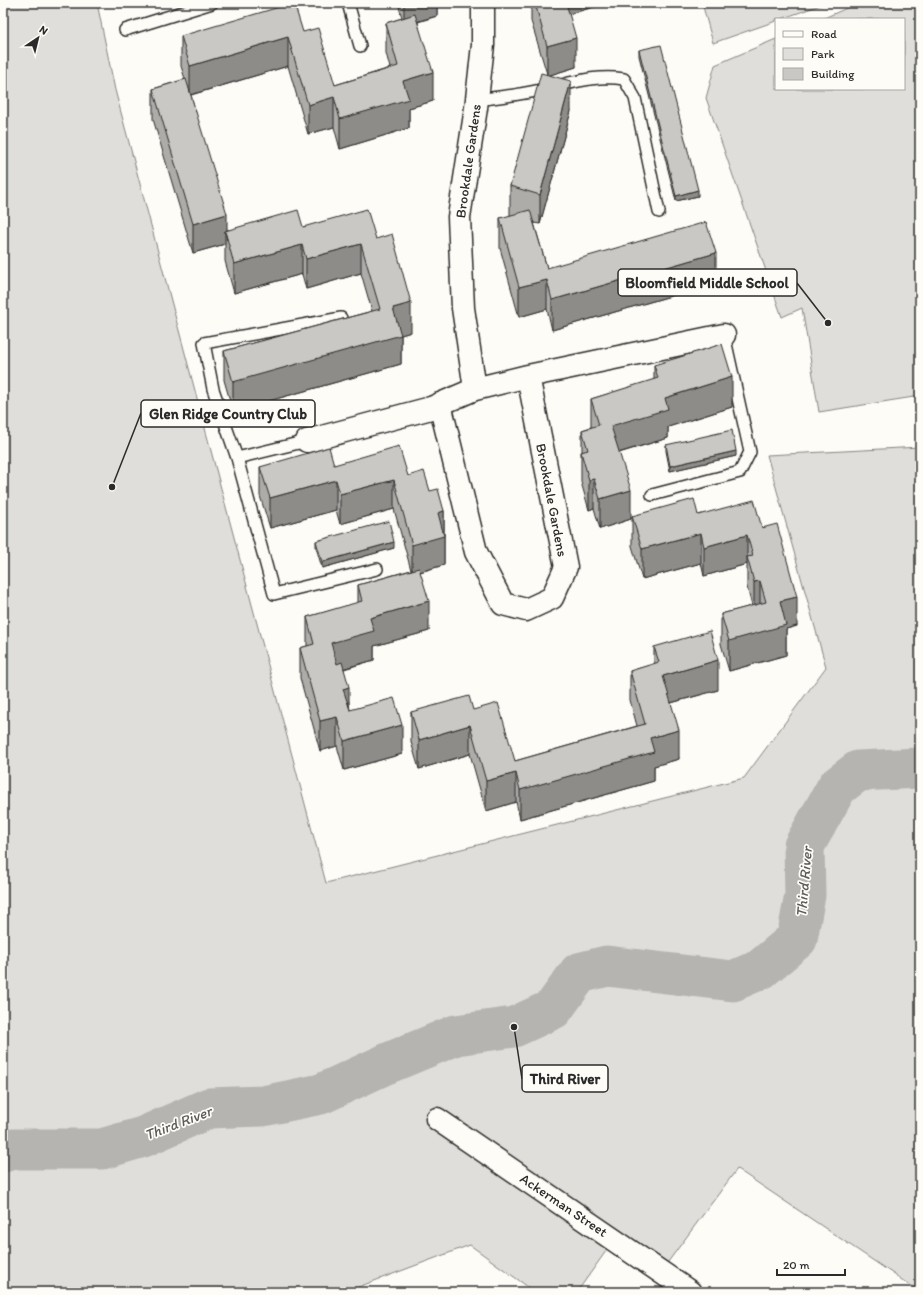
<svg xmlns="http://www.w3.org/2000/svg" width="923" height="1295" font-family="Itim,sans-serif">
<style>
.green{fill:#dfdeda;stroke:#858482}
.lines{fill:none;stroke-linecap:round;stroke-linejoin:round}
.river{stroke:#b5b4b1;stroke-width:41}
.service-casing{stroke:#2b2b2b;stroke-width:14}
.minor-casing{stroke:#2b2b2b;stroke-width:25}
.service{stroke:#fdfcf7;stroke-width:11}
.minor{stroke:#fdfcf7;stroke-width:22}
.wall{fill:#adaca9;stroke:#2b2b2b}
.shaded-wall{fill:#8d8c89;stroke:#2b2b2b}
.building{fill:#c9c8c4;stroke:#2b2b2b}
.labels{text-anchor:middle;stroke-width:3.5;stroke-linejoin:round;paint-order:stroke}
.street-label{font-size:14px;fill:#2b2b2b;stroke:#fdfcf7}
.water-label{font-size:15px;font-style:italic;fill:#5b5b5a;stroke:#fdfcf7}
.leader{fill:none;stroke:#2b2b2b;stroke-width:1.5}
.callout-dot{fill:#2b2b2b;stroke:#fdfcf7;stroke-width:1.5}
.callout{fill:#fdfcf7;stroke:#2b2b2b;stroke-width:1.5}
.callout-label{font-size:15px;text-anchor:middle;font-weight:bold;fill:#2b2b2b}
</style>
<rect width="100%" height="100%" fill="#fdfcf7"/>
<filter id="ink" filterUnits="userSpaceOnUse"><feTurbulence type="fractalNoise" baseFrequency=".025" numOctaves="2"/><feDisplacementMap in="SourceGraphic" scale="8" xChannelSelector="R" yChannelSelector="G"/><feConvolveMatrix kernelMatrix="1 2 1 2 8 2 1 2 1" color-interpolation-filters="sRGB"/></filter>
<g filter="url(#ink)">
<path class="green" d="M 3,3 L 97,3 L 115,90 L 326,883 L 744,778 L 826,667 L 767,455 L 920,447 L 920,1292 L 737,1169 L 662,1270 L 616,1237 L 577,1292 L 535,1292 L 470,1245 L 345,1292 L 3,1292 Z
M 702,3 L 826,3 L 781,19 L 776,19 L 776,21 L 713,43 Z
M 858,3 L 920,3 L 920,396 L 819,412 L 802,308 L 782,317 L 706,98 L 715,65 L 776,39 L 776,89 L 904,89 L 904,19 L 822,19 Z"/>
<g class="lines">
<path class="river" d="M 3,1152 L 13,1149 L 102,1149 L 143,1137 L 209,1108 L 263,1106 L 321,1094 L 386,1064 L 456,1035 L 514,1027 L 553,1009 L 579,973 L 607,966 L 733,981 L 761,969 L 797,939 L 805,895 L 804,846 L 837,787 L 858,771 L 920,768"/>
<g class="service-casing">
<path id="service" d="M 348,3 L 360,46
M 125,30 L 212,3
M 477,100 C 498,97 520,95 540,90 C 569,84 595,74 624,79 L 635,98 L 659,212
M 307,441 L 237,458 L 213,389 L 204,343 L 341,318
M 237,458 L 274,594 L 377,569
M 652,495 L 740,472 L 750,452 L 724,335"/>
</g>
<g class="minor-casing">
<path id="minor" d="M 475,389 L 463,308 L 459,217 L 476,108 L 483,45 L 483,3
M 440,404 L 476,552 L 503,604 L 526,610 L 552,598 L 566,567 L 528,376
M 307,441 L 431,408 L 475,389 L 528,376 L 724,335
M 437,1119 L 690,1292"/>
</g>
<use href="#service" class="service"/>
<use href="#minor" class="minor"/>
</g>
<path class="wall" d="M 398,3 L 437,3 L 437,16 L 418,22 L 433,101 L 409,108 L 409,128 L 340,149 L 334,127 L 308,134 L 288,66 L 191,95 L 227,230 L 303,227 L 376,239 L 411,332 L 401,335 L 401,364 L 233,411 L 224,380 L 224,351 L 372,311 L 361,273 L 306,289 L 302,274 L 234,293 L 225,261 L 225,244 L 193,253 L 153,119 L 153,89 L 185,79 L 181,66 L 181,36 L 303,32 L 335,85 L 390,68 L 386,53 L 386,23 L 402,18 Z
M 531,3 L 608,3 L 569,14 L 576,67 L 550,75 L 571,111 L 540,224 L 534,223 L 547,268 L 716,283 L 552,330 L 547,309 L 519,317 L 500,248 L 500,218 L 510,216 L 510,186 L 547,74 L 531,21 Z
M 639,50 L 698,196 L 676,201 L 639,56 Z
M 654,365 L 732,407 L 668,427 L 668,438 L 619,453 L 631,519 L 600,529 L 594,508 L 589,510 L 581,482 L 581,452 L 582,452 L 582,430 L 591,427 L 591,399 L 654,380 Z
M 666,445 L 736,456 L 670,471 L 666,451 Z
M 334,465 L 408,476 L 430,491 L 444,511 L 444,565 L 420,572 L 429,631 L 374,646 L 374,660 L 344,669 L 350,710 L 402,754 L 344,770 L 337,746 L 320,751 L 300,678 L 300,648 L 307,646 L 307,617 L 358,603 L 358,585 L 411,570 L 394,509 L 340,524 L 336,510 L 270,528 L 260,496 L 260,467 Z
M 698,515 L 762,528 L 797,626 L 786,629 L 786,655 L 729,671 L 721,644 L 721,614 L 752,606 L 747,587 L 747,564 L 704,576 L 701,563 L 642,579 L 632,546 L 632,516 Z
M 316,541 L 394,548 L 322,568 L 316,547 Z
M 654,647 L 718,690 L 671,703 L 679,759 L 654,766 L 654,781 L 520,819 L 516,802 L 486,811 L 470,754 L 419,769 L 411,742 L 411,712 L 473,710 L 515,761 L 637,726 L 630,700 L 630,671 L 654,664 Z"/>
<path class="shaded-wall" d="M 404,3 L 437,3 L 437,16 L 404,25 Z
M 562,3 L 608,3 L 562,16 Z
M 288,37 L 288,66 L 190,95 L 190,66 Z
M 576,38 L 576,67 L 547,76 L 547,46 Z
M 433,72 L 433,101 L 409,108 L 409,128 L 340,149 L 340,119 L 403,81 Z
M 571,81 L 571,111 L 540,224 L 540,195 Z
M 334,97 L 334,127 L 308,134 L 308,105 Z
M 698,190 L 698,196 L 676,201 L 676,196 Z
M 227,214 L 227,240 L 225,231 L 225,244 L 193,253 L 193,224 Z
M 361,244 L 361,273 L 306,289 L 306,259 Z
M 302,245 L 302,274 L 234,293 L 234,264 Z
M 716,253 L 716,283 L 552,330 L 552,300 Z
M 547,280 L 547,309 L 519,317 L 519,287 Z
M 411,303 L 411,332 L 401,335 L 401,364 L 233,411 L 233,382 L 393,308 Z
M 732,377 L 732,407 L 668,427 L 668,438 L 611,455 L 611,426 L 665,398 Z
M 736,451 L 736,456 L 670,471 L 670,466 Z
M 594,479 L 594,508 L 589,510 L 589,480 Z
M 336,480 L 336,510 L 270,528 L 270,498 Z
M 394,480 L 394,509 L 340,524 L 340,494 Z
M 631,490 L 631,519 L 600,529 L 600,499 Z
M 444,511 L 444,565 L 412,574 L 412,545 L 438,513 Z
M 701,533 L 701,563 L 642,579 L 642,549 Z
M 747,535 L 747,564 L 704,576 L 704,547 Z
M 394,542 L 394,548 L 322,568 L 322,562 Z
M 760,581 L 760,610 L 754,612 L 754,582 Z
M 797,597 L 797,626 L 786,629 L 786,655 L 729,671 L 729,641 L 780,601 Z
M 429,601 L 429,631 L 374,646 L 374,660 L 331,672 L 331,643 L 370,618 Z
M 718,660 L 718,690 L 663,705 L 663,676 Z
M 349,687 L 349,717 L 343,689 Z
M 337,717 L 337,746 L 320,751 L 320,721 Z
M 402,725 L 402,754 L 344,770 L 344,741 Z
M 470,725 L 470,754 L 419,769 L 419,740 Z
M 679,730 L 679,759 L 654,766 L 654,781 L 520,819 L 520,790 L 650,738 Z
M 516,773 L 516,802 L 486,811 L 486,781 Z"/>
<path class="building" d="M 293,3 L 294,3 L 303,32 L 318,28 L 335,85 L 398,66 L 386,23 L 415,14 L 433,72 L 403,81 L 409,99 L 340,119 L 334,97 L 308,105 L 288,37 L 190,66 L 181,36 Z
M 535,3 L 566,3 L 576,38 L 547,46 Z
M 661,45 L 698,190 L 676,196 L 639,50 Z
M 541,73 L 571,81 L 540,195 L 510,186 Z
M 186,79 L 227,214 L 193,224 L 153,89 Z
M 367,209 L 376,239 L 392,234 L 411,303 L 393,308 L 401,335 L 233,382 L 224,351 L 380,309 L 361,244 L 306,259 L 302,245 L 234,264 L 225,231 L 298,210 L 303,227 Z
M 530,210 L 547,268 L 706,222 L 716,253 L 552,300 L 547,280 L 519,287 L 500,218 Z
M 722,344 L 732,377 L 665,398 L 668,409 L 611,426 L 631,490 L 600,499 L 594,479 L 589,480 L 581,452 L 588,450 L 582,430 L 599,425 L 591,399 L 658,378 L 654,365 Z
M 732,430 L 736,451 L 670,466 L 666,445 Z
M 399,446 L 408,476 L 424,471 L 430,491 L 438,489 L 444,511 L 438,513 L 444,536 L 412,545 L 394,480 L 340,494 L 336,480 L 270,498 L 260,467 L 329,447 L 334,465 Z
M 694,499 L 698,515 L 754,500 L 762,528 L 777,524 L 797,597 L 780,601 L 786,625 L 729,641 L 721,614 L 766,602 L 760,581 L 754,582 L 747,557 L 753,556 L 747,535 L 704,547 L 701,533 L 642,549 L 632,516 Z
M 389,521 L 394,542 L 322,562 L 316,541 Z
M 419,568 L 429,601 L 370,618 L 374,631 L 331,643 L 337,664 L 342,662 L 349,687 L 343,689 L 350,710 L 394,698 L 402,725 L 344,741 L 337,717 L 320,721 L 300,648 L 314,644 L 307,617 L 362,601 L 358,585 Z
M 710,631 L 718,660 L 663,676 L 679,730 L 650,738 L 654,752 L 520,790 L 516,773 L 486,781 L 470,725 L 419,740 L 411,712 L 469,696 L 473,710 L 498,703 L 515,761 L 645,724 L 630,671 L 659,662 L 654,647 Z"/>
</g>
<g class="labels">
<g class="street-label">
<text transform="translate(468 161) rotate(-82)" y="5">Brookdale Gardens</text>
<text transform="translate(552 500) rotate(79)" y="5">Brookdale Gardens</text>
<text transform="translate(564 1205) rotate(34)" y="5">Ackerman Street</text>
</g>
<g class="water-label">
<text transform="translate(804 882) rotate(-85)" y="5">Third River</text>
<text transform="translate(178 1123) rotate(-21)" y="5">Third River</text>
</g>
</g>
<path class="leader" d="M828 323L797 283M112 487L141 413M514 1027L522 1079"/>
<g class="callout-dot">
<circle cx="828" cy="323" r="4"/>
<circle cx="112" cy="487" r="4"/>
<circle cx="514" cy="1027" r="4"/>
</g>
<g class="callout">
<rect x="618" y="269" width="179" height="27" rx="4"/>
<rect x="141" y="400" width="174" height="27" rx="4"/>
<rect x="522" y="1065" width="86" height="27" rx="4"/>
</g>
<g class="callout-label">
<text x="707" y="288">Bloomfield Middle School</text>
<text x="228" y="419">Glen Ridge Country Club</text>
<text x="565" y="1084">Third River</text>
</g>
<rect width="923" height="1295" fill="none" stroke="#fdfcf7" stroke-width="16"/>
<rect x="8" y="8" width="907" height="1279" fill="none" stroke="#2b2b2b" stroke-width="1.5" filter="url(#ink)"/>
<rect x="775" y="18" width="130" height="72" fill="#fdfcf7" stroke="#a9a8a5"/>
<rect x="783" y="31" width="20" height="6" fill="#fdfcf7" stroke="#a9a8a5"/>
<text x="811" y="38" font-size="12" fill="#2b2b2b">Road</text>
<rect x="783" y="48" width="20" height="12" fill="#dfdeda" stroke="#a9a8a5"/>
<text x="811" y="58" font-size="12" fill="#2b2b2b">Park</text>
<rect x="783" y="68" width="20" height="12" fill="#c9c8c4" stroke="#a9a8a5"/>
<text x="811" y="78" font-size="12" fill="#2b2b2b">Building</text>
<g transform="translate(38 38) rotate(35)" stroke="#fdfcf7" stroke-width="3" paint-order="stroke">
<path d="M0-3L7 15L0 10L-7 15Z" fill="#2b2b2b"/>
<text y="-6" font-size="11" font-weight="bold" text-anchor="middle" fill="#2b2b2b">N</text>
</g>
<path d="M777 1269v6h68v-6" fill="none" stroke="#2b2b2b" stroke-width="2"/>
<text x="783" y="1269" font-size="12" fill="#2b2b2b" stroke="#fdfcf7" stroke-width="3" paint-order="stroke">20 m</text>
</svg>
